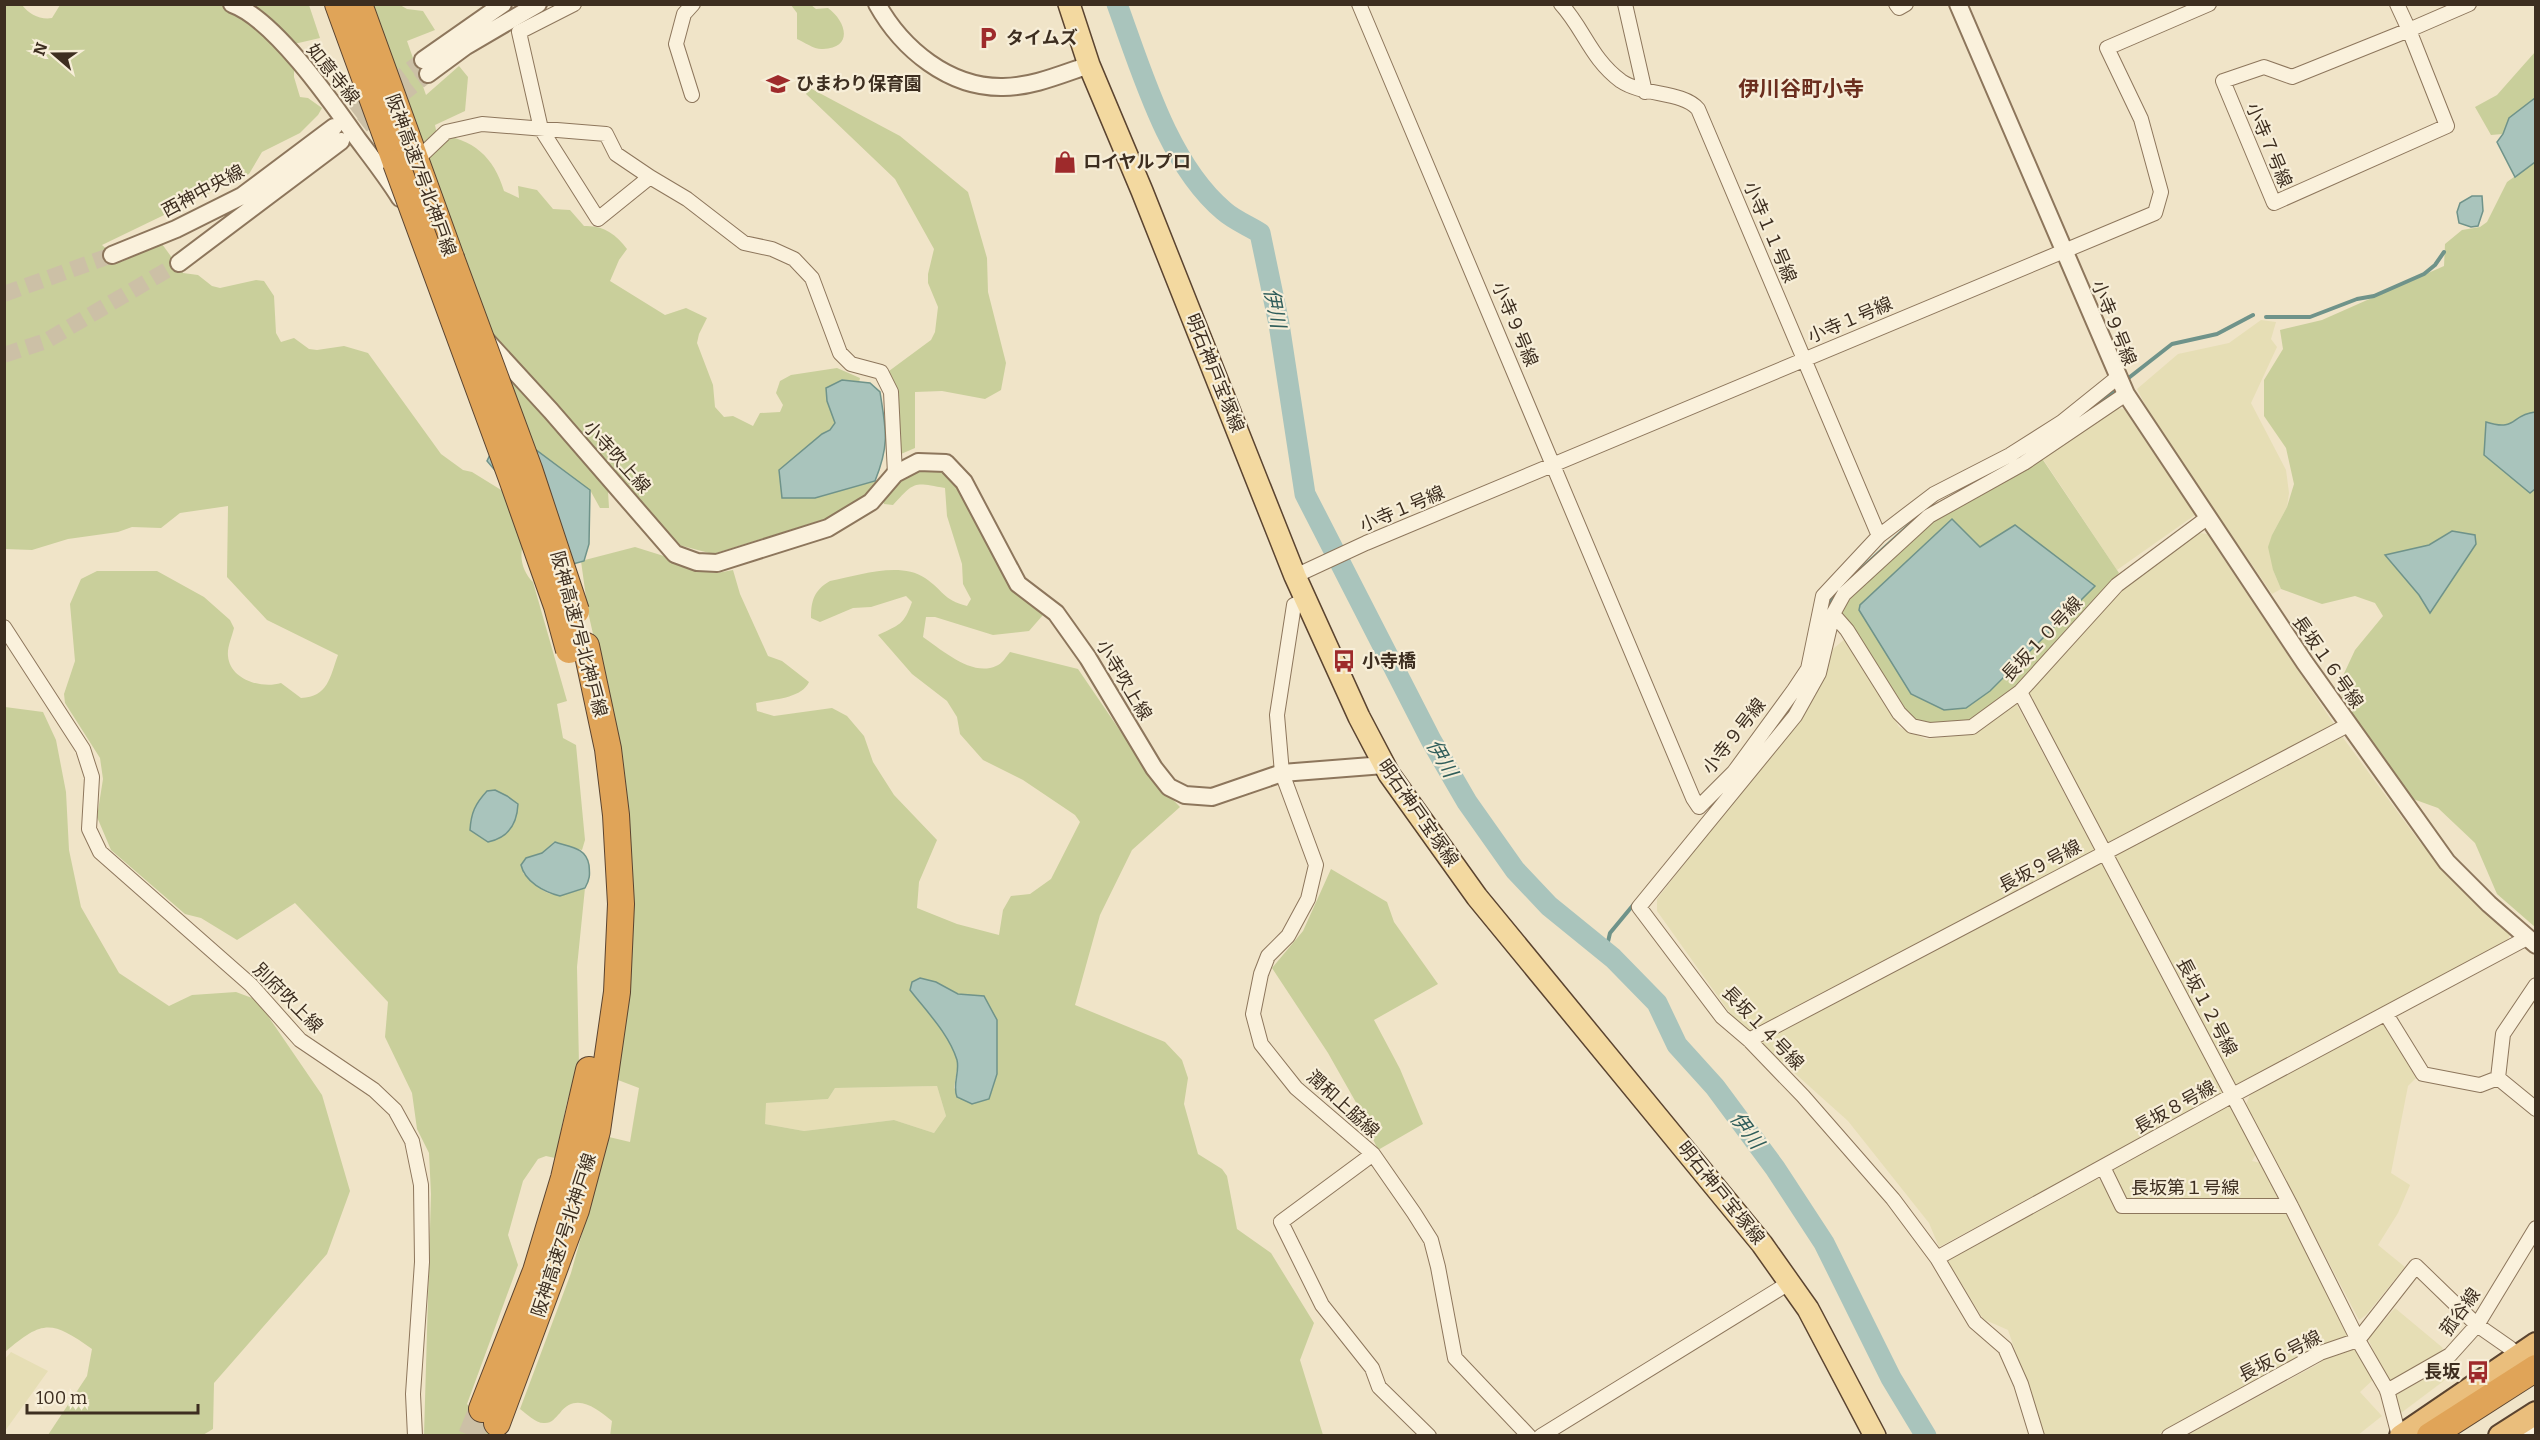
<svg xmlns="http://www.w3.org/2000/svg" width="2540" height="1440" font-family="Bitter,'Noto Sans JP',serif">
<style>
.farmland{fill:#e6deb5}
.green{fill:#c9cf9b;fill-rule:evenodd}
.water{fill:#a9c4bc;stroke:#6f938a;stroke-width:1.5}
.lines{fill:none;stroke-linecap:round;stroke-linejoin:round}
.stream{stroke:#6f938a;stroke-width:4}
.river{stroke:#a9c4bc;stroke-width:21}
.tertiary-tunnel{stroke:#ccc0a6;stroke-width:16;stroke-dasharray:16 8;stroke-linecap:butt}
.motorway-tunnel{stroke:#ccc0a6;stroke-width:26;stroke-dasharray:26 13;stroke-linecap:butt}
.minor-casing{stroke:#8d765c;stroke-width:16}
.tertiary-casing{stroke:#8d765c;stroke-width:20}
.primary-casing{stroke:#5b4430;stroke-width:24}
.trunk-casing{stroke:#5b4430;stroke-width:26}
.motorway-casing{stroke:#5b4430;stroke-width:28}
.minor{stroke:#faf1dc;stroke-width:14}
.tertiary{stroke:#faf1dc;stroke-width:16}
.primary{stroke:#f3d9a0;stroke-width:21}
.trunk{stroke:#eabe7c;stroke-width:22}
.motorway{stroke:#e0a458;stroke-width:26}
.motorway-bridge-casing{stroke:#5b4430;stroke-width:28;stroke-linecap:butt}
.motorway-bridge{stroke:#e0a458;stroke-width:26}
.labels{text-anchor:middle;stroke-width:4.5;stroke-linejoin:round;paint-order:stroke}
.poi-label{font-size:18px;font-weight:bold;fill:#3d2e20;stroke:#f7eed8;text-anchor:start}
.street-label{font-size:18px;fill:#3d2e20;stroke:#f7eed8}
.water-label{font-size:20px;font-style:italic;fill:#2f5d5a;stroke:#f7eed8}
.quarter-label{font-size:21px;font-weight:bold;fill:#6b2e1e;stroke:#f7eed8}
</style>
<rect width="100%" height="100%" fill="#f0e4c8"/>
<path class="farmland" d="M 2261,320 L 2276,322 L 2271,339 L 2277,347 L 2251,403 L 2286,470 L 2289,493 L 2287,507 L 2272,535 L 2273,570 L 2281,589 L 2272,594 L 2155,424 L 2137,389 L 2178,354 L 2229,343 Z
M 2118,408 L 2124,409 L 2195,515 L 2117,570 L 2043,459 Z
M 2199,533 L 2207,534 L 2344,739 L 2419,841 L 2479,907 L 2510,935 L 2506,944 L 2242,1085 L 2231,1083 L 2029,692 L 2131,580 Z
M 1846,638 L 1899,727 L 1926,739 L 1962,735 L 1984,727 L 2016,703 L 2223,1090 L 2221,1096 L 1939,1247 L 1929,1223 L 1848,1121 L 1734,1019 L 1657,911 L 1657,899 L 1814,697 L 1825,676 L 1833,649 Z
M 2383,1024 L 2416,1078 L 2408,1086 L 2391,1173 L 2410,1185 L 2398,1213 L 2378,1245 L 2405,1267 L 2366,1315 L 2359,1320 L 2246,1105 L 2251,1092 Z
M 937,1086 L 946,1116 L 934,1133 L 894,1120 L 804,1131 L 765,1124 L 765,1103 L 828,1099 L 835,1088 Z
M 2233,1103 L 2256,1154 L 2252,1161 L 2261,1163 L 2280,1200 L 2123,1199 L 2108,1172 L 2152,1143 Z
M 2095,1178 L 2100,1180 L 2121,1214 L 2166,1211 L 2288,1213 L 2352,1336 L 2319,1349 L 2157,1435 L 2044,1435 L 2008,1330 L 1983,1319 L 1947,1260 Z
M 2395,1308 L 2443,1348 L 2440,1355 L 2389,1382 L 2368,1339 Z
M 2358,1347 L 2376,1377 L 2360,1392 L 2382,1416 L 2358,1435 L 2186,1436 L 2320,1363 L 2322,1357 Z
M 11,1352 L 48,1371 L 5,1431 L 5,1359 Z
M 2444,1368 L 2453,1374 L 2401,1413 L 2394,1399 L 2396,1395 Z"/>
<path class="green" d="M 4,5 L 22,5 C 29,14 40,20 52,18 L 60,5 L 309,5 L 320,38 L 294,44 L 294,77 L 300,97 L 308,98 L 322,108 L 318,115 L 300,133 L 262,152 L 249,174 L 102,245 L 121,262 L 162,244 L 183,273 L 198,275 L 212,286 L 220,288 L 256,280 L 264,281 L 274,296 L 276,333 L 281,342 L 294,338 L 309,349 L 317,350 L 344,346 L 368,353 L 441,454 L 463,470 L 472,472 L 506,493 L 524,543 C 518,556 523,573 533,582 L 567,701 L 557,704 L 563,738 L 576,745 L 585,840 L 582,850 L 554,842 L 542,853 L 526,858 L 523,873 C 548,898 553,899 585,888 L 577,967 L 579,1065 L 567,1102 L 555,1158 L 546,1156 L 538,1159 L 523,1181 L 508,1235 L 518,1265 L 467,1404 L 495,1435 L 424,1435 L 431,1194 L 429,1153 L 417,1129 L 412,1093 L 385,1037 L 388,1002 L 295,903 L 237,940 L 201,918 L 185,914 L 111,850 L 97,817 L 103,779 L 100,758 L 65,703 L 64,694 L 75,661 L 70,604 L 81,579 L 97,571 L 157,571 L 204,597 L 230,620 L 234,628 C 232,637 227,647 228,656 C 230,680 262,689 281,683 L 301,698 C 328,697 330,677 338,655 L 267,620 L 227,577 L 228,506 L 180,513 L 161,528 L 132,527 L 118,532 L 68,539 L 32,550 L 5,549 Z
M 369,5 L 400,5 L 407,9 L 423,11 L 435,30 L 407,41 L 426,95 L 459,66 L 468,77 L 465,111 L 435,125 L 437,135 C 473,138 494,157 504,191 L 519,198 L 518,186 L 537,190 L 553,209 L 570,210 L 584,226 C 603,225 616,234 627,249 L 619,260 L 610,281 L 665,315 L 686,308 L 707,318 L 699,334 L 697,343 L 713,385 L 715,407 L 724,417 L 733,416 L 753,426 L 760,413 L 780,412 L 783,405 L 776,393 L 780,381 L 791,375 L 837,368 L 860,378 L 859,383 L 842,380 L 827,401 L 835,423 L 830,430 L 822,434 L 779,470 L 783,498 L 815,498 L 882,479 L 864,500 L 831,517 L 713,554 L 675,544 L 492,339 Z
M 791,5 L 811,5 L 816,9 L 828,8 C 846,21 854,48 823,49 C 815,50 804,42 797,39 L 797,13 Z
M 2535,52 L 2535,98 L 2509,118 L 2503,134 L 2491,135 L 2475,107 L 2497,95 Z
M 810,88 L 900,136 L 968,192 L 987,258 L 988,292 L 1006,363 L 1001,390 L 985,399 L 942,391 L 915,392 L 915,448 L 901,454 L 897,448 L 896,386 L 889,371 L 931,340 L 935,332 L 938,307 L 928,283 L 928,274 L 934,249 L 895,179 L 806,94 Z
M 2535,162 L 2535,412 C 2519,414 2516,424 2502,427 L 2530,492 L 2535,489 L 2535,927 L 2497,894 L 2475,843 L 2438,808 L 2413,799 L 2342,699 L 2341,680 L 2355,650 L 2383,616 L 2375,603 L 2355,596 L 2322,604 L 2281,589 L 2273,570 L 2268,547 L 2272,535 L 2287,507 L 2294,484 L 2286,448 L 2264,416 L 2264,380 L 2283,349 L 2280,330 L 2322,320 L 2444,266 L 2445,244 L 2462,230 L 2480,227 L 2487,222 L 2507,182 ZM 2452,531 L 2430,613 L 2419,595 L 2385,555 L 2429,545 Z
M 500,366 L 588,461 L 608,491 L 609,508 L 600,508 L 590,490 L 532,447 Z
M 2041,457 L 2119,573 C 2085,610 2009,710 1964,723 C 1950,727 1928,721 1913,720 L 1851,627 L 1837,612 L 1847,596 L 1939,516 Z
M 928,469 L 947,472 L 961,483 L 1015,593 L 1043,615 L 1029,631 L 993,635 L 935,617 L 926,617 L 923,637 C 942,650 972,677 996,666 C 1002,664 1006,657 1010,652 L 1078,669 L 1153,779 L 1180,807 L 1132,850 L 1100,915 L 1075,1005 L 1165,1042 L 1182,1060 L 1188,1078 L 1184,1104 L 1198,1154 L 1222,1169 L 1227,1176 L 1237,1229 L 1271,1253 L 1314,1323 L 1300,1360 L 1323,1435 L 610,1436 L 612,1421 C 596,1408 576,1392 560,1413 C 555,1418 552,1423 545,1423 C 536,1424 527,1414 520,1409 L 571,1273 L 609,1137 L 630,1142 L 639,1088 L 618,1080 L 629,986 L 621,756 L 588,612 L 581,561 L 635,547 L 667,557 L 690,569 L 717,573 L 733,570 L 740,594 L 768,656 L 782,661 L 809,682 C 801,699 773,699 756,703 L 757,711 L 774,716 L 832,708 L 847,716 L 864,736 L 873,762 L 894,795 L 937,840 L 919,882 L 917,908 L 957,924 L 999,935 L 1003,910 L 1011,896 L 1030,894 L 1051,879 L 1080,822 L 1075,815 L 1023,780 L 983,760 L 960,734 L 957,717 L 947,701 L 912,674 L 878,635 C 899,625 904,625 912,602 L 906,596 L 871,607 L 853,608 L 820,622 L 811,618 C 811,601 814,590 830,581 C 858,576 899,561 925,578 C 943,590 943,600 967,606 L 971,599 L 963,584 L 962,564 L 947,516 L 945,488 C 913,482 915,481 893,505 L 884,504 L 882,496 L 905,477 ZM 936,982 L 958,994 L 972,1104 L 954,1088 L 958,1064 ZM 937,1086 L 946,1116 L 934,1133 L 894,1120 L 804,1131 L 765,1124 L 766,1103 L 828,1099 L 835,1088 Z
M 5,707 L 43,712 L 56,740 L 66,792 L 69,850 L 81,907 L 119,973 L 169,1006 L 192,995 L 236,992 L 257,1000 L 322,1095 L 350,1191 L 327,1254 L 214,1383 L 213,1429 L 203,1435 L 48,1435 L 87,1376 L 92,1349 C 51,1320 43,1320 5,1352 Z
M 1331,869 L 1387,902 L 1394,922 L 1438,984 L 1374,1020 L 1400,1069 L 1423,1124 L 1378,1150 L 1358,1106 L 1328,1053 L 1272,968 L 1303,931 Z"/>
<path class="water" d="M 2535,98 L 2535,162 L 2515,177 L 2497,142 L 2503,134 L 2509,118 Z
M 2472,196 L 2482,196 L 2483,211 L 2478,226 L 2471,227 L 2459,223 L 2457,212 L 2460,203 Z
M 842,380 L 870,383 L 880,392 C 886,430 890,444 875,481 L 815,498 L 782,498 L 779,470 L 822,434 L 830,430 L 835,423 L 827,401 L 826,388 Z
M 2535,412 L 2535,489 L 2530,493 L 2484,455 L 2486,422 C 2517,432 2510,415 2535,412 Z
M 504,426 L 590,490 L 589,544 L 584,561 L 573,564 L 530,566 L 524,551 L 532,538 L 515,494 L 487,461 Z
M 1952,519 L 1980,547 L 2015,525 L 2095,586 L 1990,691 L 1966,708 L 1944,710 L 1911,694 L 1859,610 L 1860,605 Z
M 2452,531 L 2475,535 L 2476,544 L 2430,613 L 2419,595 L 2385,555 L 2429,545 Z
M 495,790 L 507,796 L 518,804 C 517,825 508,838 488,842 L 470,830 C 471,813 475,804 487,791 Z
M 555,842 C 569,847 586,847 589,865 C 590,875 590,879 585,888 L 560,896 C 544,892 525,882 521,865 L 526,858 L 542,853 Z
M 920,978 L 936,982 L 958,994 L 984,996 L 997,1020 L 997,1074 L 989,1099 L 972,1104 L 957,1097 C 952,1084 960,1073 957,1060 C 949,1034 927,1012 910,990 L 912,982 Z"/>
<g class="lines">
<path class="stream" d="M 2266,317 L 2310,317 L 2357,299 L 2374,296 L 2424,274 L 2435,265 L 2444,252
M 2126,380 L 2172,344 L 2217,334 L 2253,315
M 2070,424 L 2113,392
M 1826,608 L 1835,593 L 1927,509
M 1779,726 L 1798,697
M 1613,958 L 1607,946 L 1610,933 L 1634,904"/>
<path class="river" d="M 1117,4 C 1142,72 1168,164 1224,211 C 1234,220 1249,226 1260,233 L 1279,324 L 1305,494 L 1431,740 L 1467,802 L 1515,870 L 1549,906 L 1613,958 L 1657,1003 L 1677,1045 L 1715,1087 L 1775,1168 L 1824,1243 L 1891,1378 L 1926,1436"/>
<path class="tertiary-tunnel" d="M 334,127 L 423,60
M 343,140 L 428,74
M 4,294 L 112,255
M 4,355 L 46,341 L 179,263"/>
<path class="motorway-tunnel" d="M 471,1436 L 482,1409"/>
<g class="minor-casing">
<path id="minor" d="M 574,4 L 519,32 L 541,129 L 598,219 L 650,177
M 1359,4 L 1693,798 L 1699,807 L 1734,772 L 1794,690 L 1808,669 L 1823,596 L 1879,536 L 1934,494 L 2010,455 L 2062,422 L 2118,377
M 1561,4 C 1584,29 1591,59 1621,81 C 1643,96 1683,91 1698,109 L 1879,536
M 1625,4 L 1645,92
M 1896,4 L 1899,8 L 1906,4
M 2397,4 L 2409,30 L 2469,4
M 2409,30 L 2447,126 L 2274,203 L 2223,81 L 2264,67 L 2292,77 Z
M 692,95 L 676,44 L 684,14 L 693,4
M 424,153 L 446,132 L 482,124 L 606,134 L 616,154 L 650,177 L 687,199 L 744,243 L 772,249 L 794,259 L 812,278 L 840,353 L 851,364 L 881,372 L 891,392 L 895,474
M 1295,576 L 1366,543 L 2155,213 L 2161,192 L 2141,119 L 2107,48 L 2209,4
M 1306,600 L 1294,605 L 1277,715 L 1282,773 L 1316,865 L 1308,899 L 1288,936 L 1268,956 L 1261,974 L 1253,1014 L 1261,1044 L 1296,1088 L 1373,1154 L 1414,1213 L 1431,1240 L 1438,1267 L 1455,1358 L 1529,1436
M 1833,614 L 1847,630 L 1899,713 L 1912,726 L 1930,730 L 1972,727 L 2020,692 L 2117,585 L 2207,518
M 4,627 L 83,749 L 92,777 L 89,829 L 100,852 L 251,985 L 300,1040 L 374,1090 L 395,1110 L 412,1141 L 421,1185 L 422,1262 L 413,1394 L 415,1436
M 2020,692 L 2291,1206 L 2358,1340 L 2387,1390 L 2399,1436
M 2386,1014 L 2423,1074 L 2480,1085 L 2498,1078
M 1749,1040 L 2348,725
M 2498,1078 L 2503,1034 L 2536,985
M 2498,1078 L 2536,1109
M 1373,1154 L 1281,1222 L 1322,1305 L 1372,1368 L 1379,1387 L 1429,1436
M 2103,1167 L 2122,1206 L 2291,1206
M 1937,1258 L 2233,1095 L 2527,938
M 2387,1391 L 2450,1355 L 2477,1325 L 2536,1228
M 2513,1427 L 2531,1432 L 2536,1431
M 1541,1436 L 1789,1283
M 2037,1436 L 2021,1384 L 2005,1348 L 1975,1322 L 1937,1258 L 1893,1199 L 1803,1096 L 1749,1040 L 1722,1017 L 1639,907 L 1795,716 L 1819,673 L 1833,614 L 1844,594 L 1929,516 L 2024,463 L 2126,394
M 2169,1436 L 2320,1353 L 2358,1340 L 2416,1266 L 2477,1325 L 2510,1348"/>
</g>
<g class="tertiary-casing">
<path id="tertiary" d="M 232,4 C 274,19 331,101 357,138 C 372,158 387,177 400,198
M 877,4 C 902,49 949,88 1003,87 C 1032,87 1062,74 1089,65
M 1958,4 L 2126,394 L 2305,663 L 2447,862 L 2489,904 L 2536,945
M 423,60 L 503,4
M 428,74 L 466,46 L 538,4
M 112,255 L 176,229 L 242,196 L 334,127
M 179,263 L 341,141
M 486,340 L 551,411 L 675,554 L 697,562 L 717,563 L 828,528 L 871,502 L 895,474 L 918,462 L 946,463 L 964,482 L 1018,584 L 1056,613 L 1088,658 L 1154,768 L 1169,787 L 1185,795 L 1212,797 L 1282,773 L 1384,765"/>
</g>
<g class="primary-casing">
<path id="primary" d="M 1069,4 L 1089,65 L 1142,191 L 1295,576 L 1359,717 L 1389,774 L 1477,897 L 1762,1244 L 1808,1309 L 1875,1436"/>
</g>
<g class="trunk-casing">
<path id="trunk" d="M 2401,1436 L 2536,1344
M 2500,1436 L 2536,1413"/>
</g>
<g class="motorway-casing">
<path id="motorway" d="M 338,4 L 396,163
M 359,4 L 451,258
M 482,1409 L 536,1271 L 564,1178 L 589,1070
M 497,1423 L 576,1210 L 597,1131 L 617,992 L 621,904 L 616,815 L 608,749 L 586,646
M 2430,1436 L 2536,1368"/>
</g>
<use href="#minor" class="minor"/>
<use href="#tertiary" class="tertiary"/>
<use href="#primary" class="primary"/>
<use href="#trunk" class="trunk"/>
<use href="#motorway" class="motorway"/>
<g class="motorway-bridge-casing">
<path id="motorway-bridge" d="M 396,163 L 511,476 L 557,606 L 569,650
M 451,258 L 529,469 L 576,611"/>
</g>
<use href="#motorway-bridge" class="motorway-bridge"/>
</g>
<defs>
<g id="parking-bare" transform="scale(1.8)"><path d="M-3.5-5.5H1a3.5 3.5 0 0 1 0 7H-1V5.5H-3.5ZM-1-3.4V-.6H.8a1.4 1.4 0 0 0 0-2.8Z" fill="#9e2a2b" stroke="#f7eed8" stroke-width="2.5" paint-order="stroke"/></g>
<g id="school-bare" transform="scale(1.8)"><path d="M0-5L7-2L0 1L-7-2ZM-4 1L0 2.5L4 1V4Q0 6-4 4Z" fill="#9e2a2b" stroke="#f7eed8" stroke-width="2.5" paint-order="stroke"/></g>
<g id="shop-bare" transform="scale(1.8)"><path d="M-5-2.5h2.3a2.7 3.5 0 0 1 5.4 0H5L5.5 6h-11ZM-1.5-2.5h3a1.5 2.3 0 0 0-3 0Z" fill="#9e2a2b" stroke="#f7eed8" stroke-width="2.5" paint-order="stroke"/></g>
<g id="bus-bare" transform="scale(1.8)"><path d="M-5-6H5V4H4V6H2V4H-2V6H-4V4H-5ZM-3.5-4V0h7V-4ZM-3.5 1.2v1.5H-2V1.2ZM2 1.2v1.5H3.5V1.2Z" fill="#9e2a2b" stroke="#f7eed8" stroke-width="2.5" paint-order="stroke"/></g>
</defs>
<g fill-rule="evenodd">
<use href="#parking-bare" x="988" y="38"/>
<use href="#school-bare" x="778" y="84"/>
<use href="#shop-bare" x="1065" y="162"/>
<use href="#bus-bare" x="1344" y="661"/>
<use href="#bus-bare" x="2478" y="1372"/>
</g>
<g class="labels">
<g class="poi-label">
<text x="1006" y="44">タイムズ</text>
<text x="796" y="90">ひまわり保育園</text>
<text x="1083" y="168">ロイヤルプロ</text>
<text x="1362" y="667">小寺橋</text>
<text x="2460" y="1378" text-anchor="end">長坂</text>
</g>
<g class="street-label">
<text transform="translate(333 74) rotate(51)" y="6">如意寺線</text>
<text transform="translate(2269 145) rotate(67)" y="6">小寺７号線</text>
<text transform="translate(421 175) rotate(70)" y="6">阪神高速7号北神戸線</text>
<text transform="translate(203 191) rotate(-28)" y="6">西神中央線</text>
<text transform="translate(1770 232) rotate(67)" y="6">小寺１１号線</text>
<text transform="translate(1850 320) rotate(-23)" y="6">小寺１号線</text>
<text transform="translate(2114 323) rotate(68)" y="6">小寺９号線</text>
<text transform="translate(1515 324) rotate(67)" y="6">小寺９号線</text>
<text transform="translate(1215 373) rotate(68)" y="6">明石神戸宝塚線</text>
<text transform="translate(617 457) rotate(48)" y="6">小寺吹上線</text>
<text transform="translate(1402 509) rotate(-23)" y="6">小寺１号線</text>
<text transform="translate(579 634) rotate(75)" y="6">阪神高速7号北神戸線</text>
<text transform="translate(2042 639) rotate(-47)" y="6">長坂１０号線</text>
<text transform="translate(2328 662) rotate(55)" y="6">長坂１６号線</text>
<text transform="translate(1124 680) rotate(59)" y="6">小寺吹上線</text>
<text transform="translate(1734 736) rotate(-52)" y="6">小寺９号線</text>
<text transform="translate(1418 813) rotate(55)" y="6">明石神戸宝塚線</text>
<text transform="translate(2040 866) rotate(-28)" y="6">長坂９号線</text>
<text transform="translate(288 998) rotate(45)" y="6">別府吹上線</text>
<text transform="translate(2207 1007) rotate(62)" y="6">長坂１２号線</text>
<text transform="translate(1763 1028) rotate(46)" y="6">長坂１４号線</text>
<text transform="translate(1343 1104) rotate(42)" y="6">潤和上脇線</text>
<text transform="translate(2175 1107) rotate(-29)" y="6">長坂８号線</text>
<text x="2185" y="1194">長坂第１号線</text>
<text transform="translate(1721 1193) rotate(51)" y="6">明石神戸宝塚線</text>
<text transform="translate(564 1235) rotate(-72)" y="6">阪神高速7号北神戸線</text>
<text transform="translate(2460 1312) rotate(-54)" y="6">菰谷線</text>
<text transform="translate(2280 1356) rotate(-27)" y="6">長坂６号線</text>
</g>
<g class="water-label">
<text transform="translate(1275 308) rotate(79)" y="7">伊川</text>
<text transform="translate(1442 758) rotate(60)" y="7">伊川</text>
<text transform="translate(1747 1130) rotate(53)" y="7">伊川</text>
</g>
<g class="quarter-label">
<text x="1801" y="96">伊川谷町小寺</text>
</g>
</g>
<rect width="2540" height="1440" fill="none" stroke="#3d2e20" stroke-width="12"/>
<g transform="translate(54 54) rotate(290)" stroke="#f7eed8" stroke-width="4.5" paint-order="stroke">
<path d="M0-4.5L10 22L0 15L-10 22Z" fill="#3d2e20"/>
<text y="-9" font-size="16" font-weight="bold" text-anchor="middle" fill="#3d2e20">N</text>
</g>
<path d="M27 1404v9h171v-9" fill="none" stroke="#3d2e20" stroke-width="3"/>
<text x="36" y="1404" font-size="18" fill="#3d2e20" stroke="#f7eed8" stroke-width="4.5" paint-order="stroke">100 m</text>
</svg>
